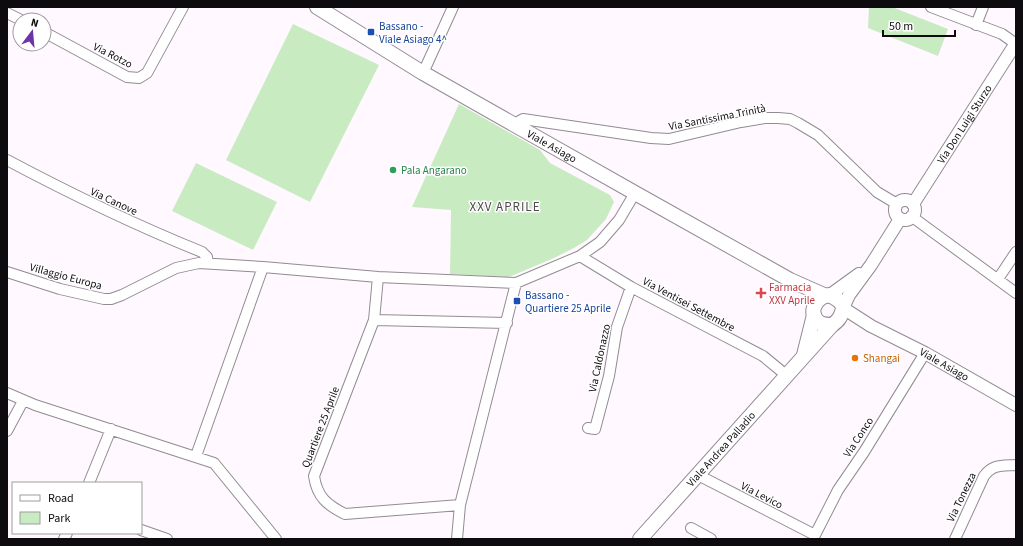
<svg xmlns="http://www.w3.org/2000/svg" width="1023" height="546" font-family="'Source Sans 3',sans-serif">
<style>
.green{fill:#c8ebc2}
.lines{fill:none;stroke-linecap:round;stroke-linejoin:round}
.minor-casing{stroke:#938b93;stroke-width:12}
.tertiary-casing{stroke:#938b93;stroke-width:14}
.secondary-casing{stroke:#938b93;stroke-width:16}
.minor{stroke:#fff;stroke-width:10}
.tertiary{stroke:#fff;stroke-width:12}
.secondary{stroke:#fff;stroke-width:14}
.transit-dot{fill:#1a4fb4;stroke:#fff;stroke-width:1.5}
.leisure-dot{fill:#2e9e5b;stroke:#fff;stroke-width:1.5}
.health-dot{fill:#e0444e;stroke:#fff;stroke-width:1.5}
.food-dot{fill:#e8710a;stroke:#fff;stroke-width:1.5}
.labels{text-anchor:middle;stroke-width:3;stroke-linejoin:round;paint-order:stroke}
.transit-label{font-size:11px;fill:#164399;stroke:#fff;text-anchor:start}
.street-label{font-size:11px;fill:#0e0b0e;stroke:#fff}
.leisure-label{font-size:11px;fill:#27864d;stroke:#fff;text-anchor:start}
.health-label{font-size:11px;fill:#be3a42;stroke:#fff;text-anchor:start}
.food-label{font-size:11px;fill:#c56008;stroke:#fff;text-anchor:start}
.quarter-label{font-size:13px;letter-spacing:1px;fill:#504950;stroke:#fff}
</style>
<rect width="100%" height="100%" fill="#fff8ff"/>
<path class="green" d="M 869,7 L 892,7 L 948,29 L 938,56 L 868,28 Z
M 293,24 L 379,65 L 310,202 L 226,160 Z
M 459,104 L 540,150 L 550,163 L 610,195 L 614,202 L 606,219 L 587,240 L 574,248 L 554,258 L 509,277 L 450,274 L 451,210 L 412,207 Z
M 196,163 L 277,202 L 253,250 L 172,211 Z"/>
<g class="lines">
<g class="minor-casing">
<path id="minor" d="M 931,7 L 1002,34 L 1016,44
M 7,13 L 21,20
M 976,25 L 983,7
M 44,32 L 127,77 L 139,78 L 147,73 L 183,7
M 423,73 L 453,7
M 514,124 L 523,119 L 651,138 L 669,139 L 741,122 L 765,118 L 778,118 L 790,119 L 798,123 L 818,135 L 877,192 L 897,204
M 7,160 C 71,194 135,225 202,252 L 207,257 L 208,263
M 911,216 L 1016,293
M 580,256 L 631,287 L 763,356 L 786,375
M 7,272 L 60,289 L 104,299 L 111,299 L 122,295 L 176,268 L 199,263 L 263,267 L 378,277 L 516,283 L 580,256 L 600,242 L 619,220 L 635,193
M 378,277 L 374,320 L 314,476 C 317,497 327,505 345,514 L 460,505
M 998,279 L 1016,252
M 374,320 L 507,323
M 7,393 L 35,405 L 214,463 L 276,539
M 588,428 L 595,429 L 609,376 L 617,327 L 631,287
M 7,431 L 23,401
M 196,456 L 263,267
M 698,475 L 815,535
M 89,483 L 111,429
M 691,528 L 711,539
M 141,530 L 167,539
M 815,535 L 838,490 L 864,452 L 925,353
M 64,539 L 67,533
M 457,539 L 460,505 L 516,283
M 955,539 L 984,476 C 993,464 1002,466 1016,465"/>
</g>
<g class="tertiary-casing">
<g id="tertiary">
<circle cx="905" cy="210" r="10"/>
<path id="s1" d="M 913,204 L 1016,43"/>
<path d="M 830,295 L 859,274"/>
<path d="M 844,306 L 849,295 L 871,265 L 900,219"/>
<path id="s2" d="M 843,308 L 871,326 L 925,353 L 1016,405"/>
</g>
</g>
<g class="secondary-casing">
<g id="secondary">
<path id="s3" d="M 317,7 L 423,73 L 635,193 L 790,280 L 826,296"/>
<path d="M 830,295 L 838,300 L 844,306 C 841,315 841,319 832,325 C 828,325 824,325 820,323 C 806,314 816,296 830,295 Z"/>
<path d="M 804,355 L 814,315"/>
<path id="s4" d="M 640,539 L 832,325"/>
</g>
</g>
<use href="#minor" class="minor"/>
<use href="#tertiary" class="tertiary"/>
<use href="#secondary" class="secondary"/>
</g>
<g class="transit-dot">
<rect x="367" y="28" width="8" height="8" rx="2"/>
<rect x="513" y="297" width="8" height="8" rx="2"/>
</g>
<circle class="leisure-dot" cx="393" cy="170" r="4"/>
<path class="health-dot" d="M759 287h4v4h4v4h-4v4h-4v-4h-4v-4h4z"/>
<circle class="food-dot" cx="855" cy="358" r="4"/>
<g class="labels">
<g class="transit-label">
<text x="379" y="30">Bassano -<tspan x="379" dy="13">Viale Asiago 4^</tspan></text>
<text x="525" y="299">Bassano -<tspan x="525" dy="13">Quartiere 25 Aprile</tspan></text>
</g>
<g class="street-label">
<text transform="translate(113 55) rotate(27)" y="4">Via Rotzo</text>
<text transform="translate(717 117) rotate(-11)" y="4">Via Santissima Trinità</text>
<text dy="4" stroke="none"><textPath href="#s1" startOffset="95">Via Don Luigi Sturzo</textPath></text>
<text dy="4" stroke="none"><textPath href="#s3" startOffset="273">Viale Asiago</textPath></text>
<text transform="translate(114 201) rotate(25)" y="4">Via Canove</text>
<text transform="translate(66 276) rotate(15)" y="4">Villaggio Europa</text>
<text transform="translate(689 304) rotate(28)" y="4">Via Ventisei Settembre</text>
<text transform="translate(599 358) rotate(-78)" y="4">Via Caldonazzo</text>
<text dy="4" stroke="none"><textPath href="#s2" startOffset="116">Viale Asiago</textPath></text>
<text transform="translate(320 427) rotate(-69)" y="4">Quartiere 25 Aprile</text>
<text transform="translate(858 437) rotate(-57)" y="4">Via Conco</text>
<text dy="4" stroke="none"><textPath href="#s4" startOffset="121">Viale Andrea Palladio</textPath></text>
<text transform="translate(762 495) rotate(27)" y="4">Via Levico</text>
<text transform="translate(961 497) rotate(-64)" y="4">Via Tonezza</text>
</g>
<g class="leisure-label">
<text x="401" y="174">Pala Angarano</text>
</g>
<g class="health-label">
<text x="769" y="291">Farmacia<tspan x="769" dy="13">XXV Aprile</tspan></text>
</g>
<g class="food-label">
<text x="863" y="362">Shangai</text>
</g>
<g class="quarter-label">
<text x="505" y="211">XXV APRILE</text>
</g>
</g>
<rect width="1023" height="546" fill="none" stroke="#0e0b0e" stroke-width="16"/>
<rect x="12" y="482" width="130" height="52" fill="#ffffff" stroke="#9f9d9f"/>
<rect x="20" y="495" width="20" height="6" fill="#ffffff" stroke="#9f9d9f"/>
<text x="48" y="502" font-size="12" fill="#0e0b0e">Road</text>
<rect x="20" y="512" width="20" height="12" fill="#c8ebc2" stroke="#9f9d9f"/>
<text x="48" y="522" font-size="12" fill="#0e0b0e">Park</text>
<g transform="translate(32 32) rotate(16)"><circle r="19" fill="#ffffff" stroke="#9f9d9f"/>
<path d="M0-3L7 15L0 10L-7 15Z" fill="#6d33a9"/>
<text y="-6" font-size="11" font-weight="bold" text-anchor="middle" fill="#0e0b0e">N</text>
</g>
<path d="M883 30v6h72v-6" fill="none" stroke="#0e0b0e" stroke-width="2"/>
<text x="889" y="30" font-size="12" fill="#0e0b0e" stroke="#ffffff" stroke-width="3" paint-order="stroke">50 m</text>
</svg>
